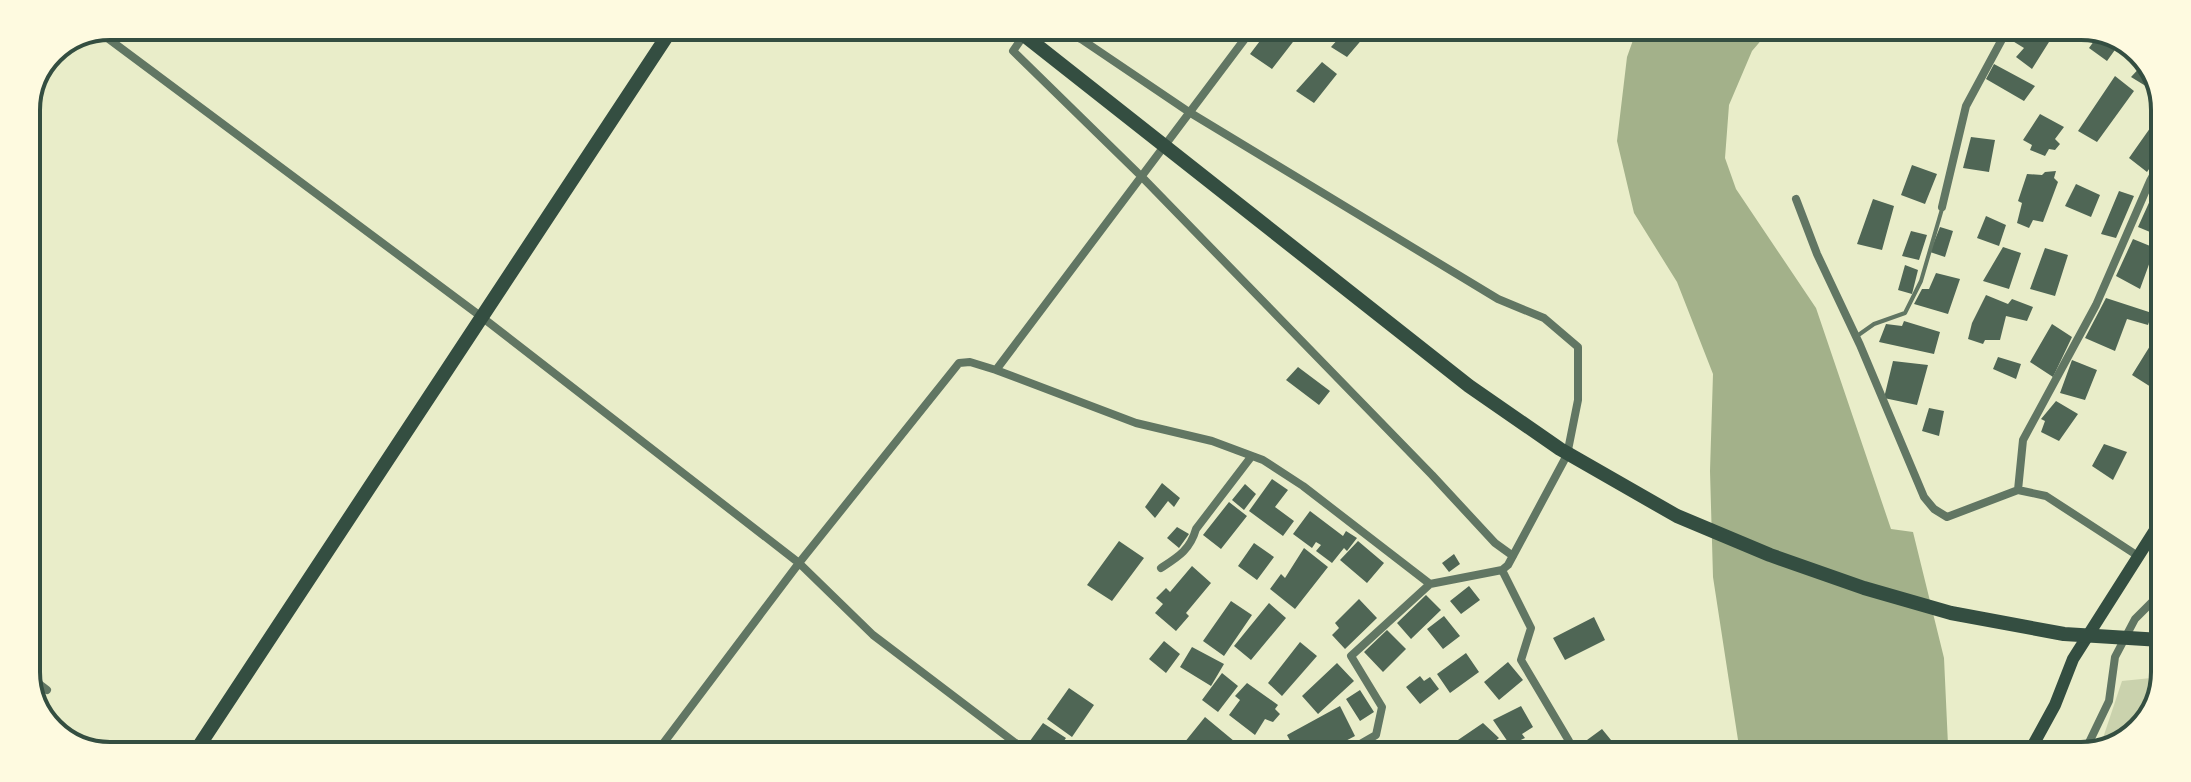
<svg xmlns="http://www.w3.org/2000/svg" width="2191" height="782" font-family="Rubik,sans-serif">
<style>
.green{fill:#cad2ad}
.water{fill:#a3b18a}
.building{fill:#4f6655}
.lines{fill:none;stroke-linecap:round;stroke-linejoin:round}
.service{stroke:#617663;stroke-width:4}
.minor{stroke:#617663;stroke-width:8}
.secondary{stroke:#344e41;stroke-width:12}
.primary{stroke:#344e41;stroke-width:14}
.trunk{stroke:#344e41;stroke-width:14}
.rim{fill:none;stroke:#344e41;stroke-width:4}
</style>
<rect width="100%" height="100%" fill="#e9edc9"/>
<path class="green" d="M 2161,677 L 2161,698 L 2132,739 L 2099,750 L 2122,681 Z"/>
<path class="water" d="M 1637,29 L 1770,30 L 1752,51 L 1729,105 L 1725,158 L 1736,189 L 1816,308 L 1891,529 L 1913,532 L 1944,658 L 1948,745 L 1945,756 L 1737,755 L 1738,740 L 1713,577 L 1710,471 L 1713,374 L 1677,282 L 1634,213 L 1617,141 L 1627,57 Z"/>
<path class="building" d="M 1269,29 L 1303,29 L 1272,69 L 1250,54 Z
M 1347,29 L 1355,29 L 1364,37 L 1347,57 L 1331,47 Z
M 2020,30 L 2049,30 L 2054,34 L 2032,69 L 2016,57 L 2024,48 L 2011,40 Z
M 2102,30 L 2107,30 L 2122,40 L 2107,61 L 2089,48 Z
M 1322,62 L 1337,74 L 1314,103 L 1296,91 Z
M 2145,62 L 2149,64 L 2162,96 L 2131,77 Z
M 1994,64 L 2035,86 L 2024,101 L 1986,79 Z
M 2115,76 L 2134,91 L 2097,142 L 2078,131 Z
M 2040,114 L 2064,127 L 2055,139 L 2060,144 L 2055,150 L 2049,149 L 2045,156 L 2030,150 L 2032,145 L 2023,140 Z
M 2160,114 L 2165,117 L 2164,147 L 2147,172 L 2129,158 Z
M 1971,137 L 1995,140 L 1989,172 L 1963,168 Z
M 1912,165 L 1937,174 L 1925,204 L 1901,195 Z
M 2056,171 L 2054,178 L 2058,182 L 2043,222 L 2033,220 L 2029,228 L 2017,223 L 2022,203 L 2018,201 L 2027,174 L 2042,175 L 2045,172 Z
M 2076,184 L 2100,195 L 2091,217 L 2065,206 Z
M 2157,185 L 2164,188 L 2162,237 L 2138,227 Z
M 2119,191 L 2134,196 L 2116,238 L 2101,234 Z
M 1873,199 L 1894,206 L 1882,250 L 1857,244 Z
M 1986,216 L 2006,225 L 1999,246 L 1977,238 Z
M 1940,227 L 1953,231 L 1945,257 L 1930,252 Z
M 1911,231 L 1927,235 L 1919,260 L 1902,256 Z
M 2133,239 L 2155,248 L 2140,289 L 2116,276 Z
M 2003,247 L 2021,253 L 2009,289 L 1983,281 Z
M 2045,248 L 2068,255 L 2055,296 L 2030,289 Z
M 1905,265 L 1918,270 L 1912,294 L 1898,290 Z
M 1936,273 L 1960,279 L 1948,314 L 1914,304 L 1922,289 L 1929,289 Z
M 1986,295 L 2008,304 L 2012,299 L 2033,307 L 2027,321 L 2006,316 L 2000,340 L 1985,340 L 1983,344 L 1968,339 L 1972,323 Z
M 2106,298 L 2152,313 L 2148,325 L 2127,319 L 2115,351 L 2085,338 Z
M 1904,321 L 1940,332 L 1934,354 L 1879,342 L 1886,324 L 1902,326 Z
M 2052,324 L 2072,337 L 2053,377 L 2030,362 Z
M 2163,325 L 2163,368 L 2151,387 L 2132,375 Z
M 1998,357 L 2021,364 L 2016,379 L 1993,369 Z
M 2072,360 L 2097,370 L 2085,400 L 2060,393 Z
M 1893,361 L 1928,365 L 1917,405 L 1884,398 Z
M 1298,367 L 1330,391 L 1319,405 L 1286,380 Z
M 2056,401 L 2078,414 L 2059,441 L 2041,432 L 2045,421 L 2041,419 Z
M 1929,408 L 1944,411 L 1939,436 L 1922,431 Z
M 2104,444 L 2127,452 L 2113,480 L 2092,466 Z
M 1272,479 L 1288,490 L 1275,507 L 1294,521 L 1283,536 L 1249,511 Z
M 1162,483 L 1180,498 L 1174,507 L 1168,501 L 1155,518 L 1145,507 Z
M 1245,484 L 1256,494 L 1244,510 L 1232,500 Z
M 1229,502 L 1247,516 L 1221,549 L 1203,535 Z
M 1310,511 L 1343,536 L 1346,531 L 1357,538 L 1347,551 L 1344,548 L 1332,563 L 1316,551 L 1321,545 L 1316,542 L 1312,548 L 1293,534 Z
M 1177,527 L 1189,534 L 1179,548 L 1167,538 Z
M 1119,541 L 1144,558 L 1112,601 L 1087,585 Z
M 1358,541 L 1384,563 L 1367,583 L 1340,560 Z
M 1254,543 L 1274,557 L 1257,580 L 1238,566 Z
M 1304,548 L 1328,567 L 1295,609 L 1270,589 L 1281,574 L 1285,578 Z
M 1454,554 L 1460,564 L 1449,572 L 1442,563 Z
M 1192,566 L 1211,583 L 1186,613 L 1189,616 L 1176,631 L 1155,613 L 1163,604 L 1156,598 L 1166,588 L 1170,592 Z
M 1469,586 L 1480,600 L 1461,614 L 1450,601 Z
M 1426,595 L 1441,610 L 1411,639 L 1397,623 Z
M 1359,599 L 1377,618 L 1345,649 L 1332,635 L 1339,628 L 1335,623 Z
M 1231,601 L 1252,615 L 1224,656 L 1203,641 Z
M 1269,603 L 1286,618 L 1251,660 L 1234,646 Z
M 1444,616 L 1460,636 L 1443,649 L 1427,629 Z
M 1594,617 L 1605,640 L 1565,660 L 1553,638 Z
M 1387,630 L 1406,649 L 1383,672 L 1364,652 Z
M 1164,641 L 1180,654 L 1166,673 L 1149,659 Z
M 1300,642 L 1317,656 L 1282,696 L 1268,683 Z
M 1192,647 L 1224,664 L 1211,686 L 1180,667 Z
M 1466,653 L 1479,672 L 1450,693 L 1437,674 Z
M 1508,662 L 1523,680 L 1499,700 L 1484,682 Z
M 1337,663 L 1354,681 L 1318,714 L 1302,696 Z
M 1222,673 L 1238,686 L 1218,712 L 1202,700 Z
M 1420,676 L 1424,681 L 1430,677 L 1439,689 L 1420,704 L 1406,687 Z
M 1247,683 L 1278,705 L 1275,709 L 1280,714 L 1273,722 L 1265,719 L 1255,735 L 1229,715 L 1240,700 L 1235,696 Z
M 1069,688 L 1094,705 L 1072,737 L 1047,719 Z
M 1360,690 L 1374,712 L 1360,721 L 1346,699 Z
M 1340,706 L 1355,736 L 1321,754 L 1317,754 L 1313,746 L 1297,754 L 1287,735 Z
M 1521,706 L 1533,727 L 1522,734 L 1525,738 L 1510,745 L 1493,720 Z
M 1205,717 L 1240,746 L 1234,754 L 1198,754 L 1184,743 Z
M 1043,723 L 1066,738 L 1055,754 L 1039,754 L 1027,745 Z
M 1483,723 L 1499,738 L 1479,755 L 1466,755 L 1455,742 Z
M 1602,729 L 1611,740 L 1596,752 L 1587,740 Z
M 990,740 L 1011,754 L 981,754 Z"/>
<g class="lines">
<path class="service" d="M 1857,336 L 1874,324 L 1905,313 L 1921,281 L 1942,209"/>
<path class="minor" d="M 1029,28 L 1013,51 L 1141,176 L 1432,475 L 1495,543 L 1513,556
M 98,31 L 483,318 L 799,563 L 873,635 L 1030,754
M 1796,199 L 1817,254 L 1860,345 L 1924,497 L 1934,509 L 1947,517 L 2018,490 L 2046,496 L 2138,556
M 1942,207 L 1966,106 L 2007,30
M 996,370 L 1253,28
M 2018,490 L 2023,440 L 2096,305 L 2150,181 L 2164,156
M 2148,539 L 2162,548
M 1161,568 C 1178,557 1190,550 1196,529 L 1251,457
M 1502,570 L 1531,628 L 1521,660 L 1569,741 L 1566,755
M 26,674 L 47,690
M 656,753 L 799,563 L 959,363 L 970,362 L 996,370 L 1136,423 L 1212,441 L 1263,460 L 1303,486 L 1430,584 L 1502,570 L 1508,565 L 1567,455 L 1578,400 L 1578,347 L 1544,318 L 1498,299 L 1189,112 L 1081,39 L 1057,28
M 1343,754 L 1376,735 L 1382,707 L 1351,656 L 1430,584
M 2083,755 L 2109,701 L 2115,657 L 2135,619 L 2161,593"/>
<path class="secondary" d="M 2027,756 L 2055,705 L 2073,659 L 2162,519"/>
<path class="primary" d="M 1015,28 L 1469,386 L 1560,449 L 1677,516 L 1770,555 L 1864,588 L 1951,613 L 2064,634 L 2161,640"/>
<path class="trunk" d="M 195,752 L 673,27"/>
</g>
<path d="M0 0H2191V782H0ZM110 40H2081A70 70 0 0 1 2151 110V672A70 70 0 0 1 2081 742H110A70 70 0 0 1 40 672V110A70 70 0 0 1 110 40Z" fill="#fefae0" fill-rule="evenodd"/>
<path class="rim" d="M110 40H2081A70 70 0 0 1 2151 110V672A70 70 0 0 1 2081 742H110A70 70 0 0 1 40 672V110A70 70 0 0 1 110 40Z"/>
</svg>
